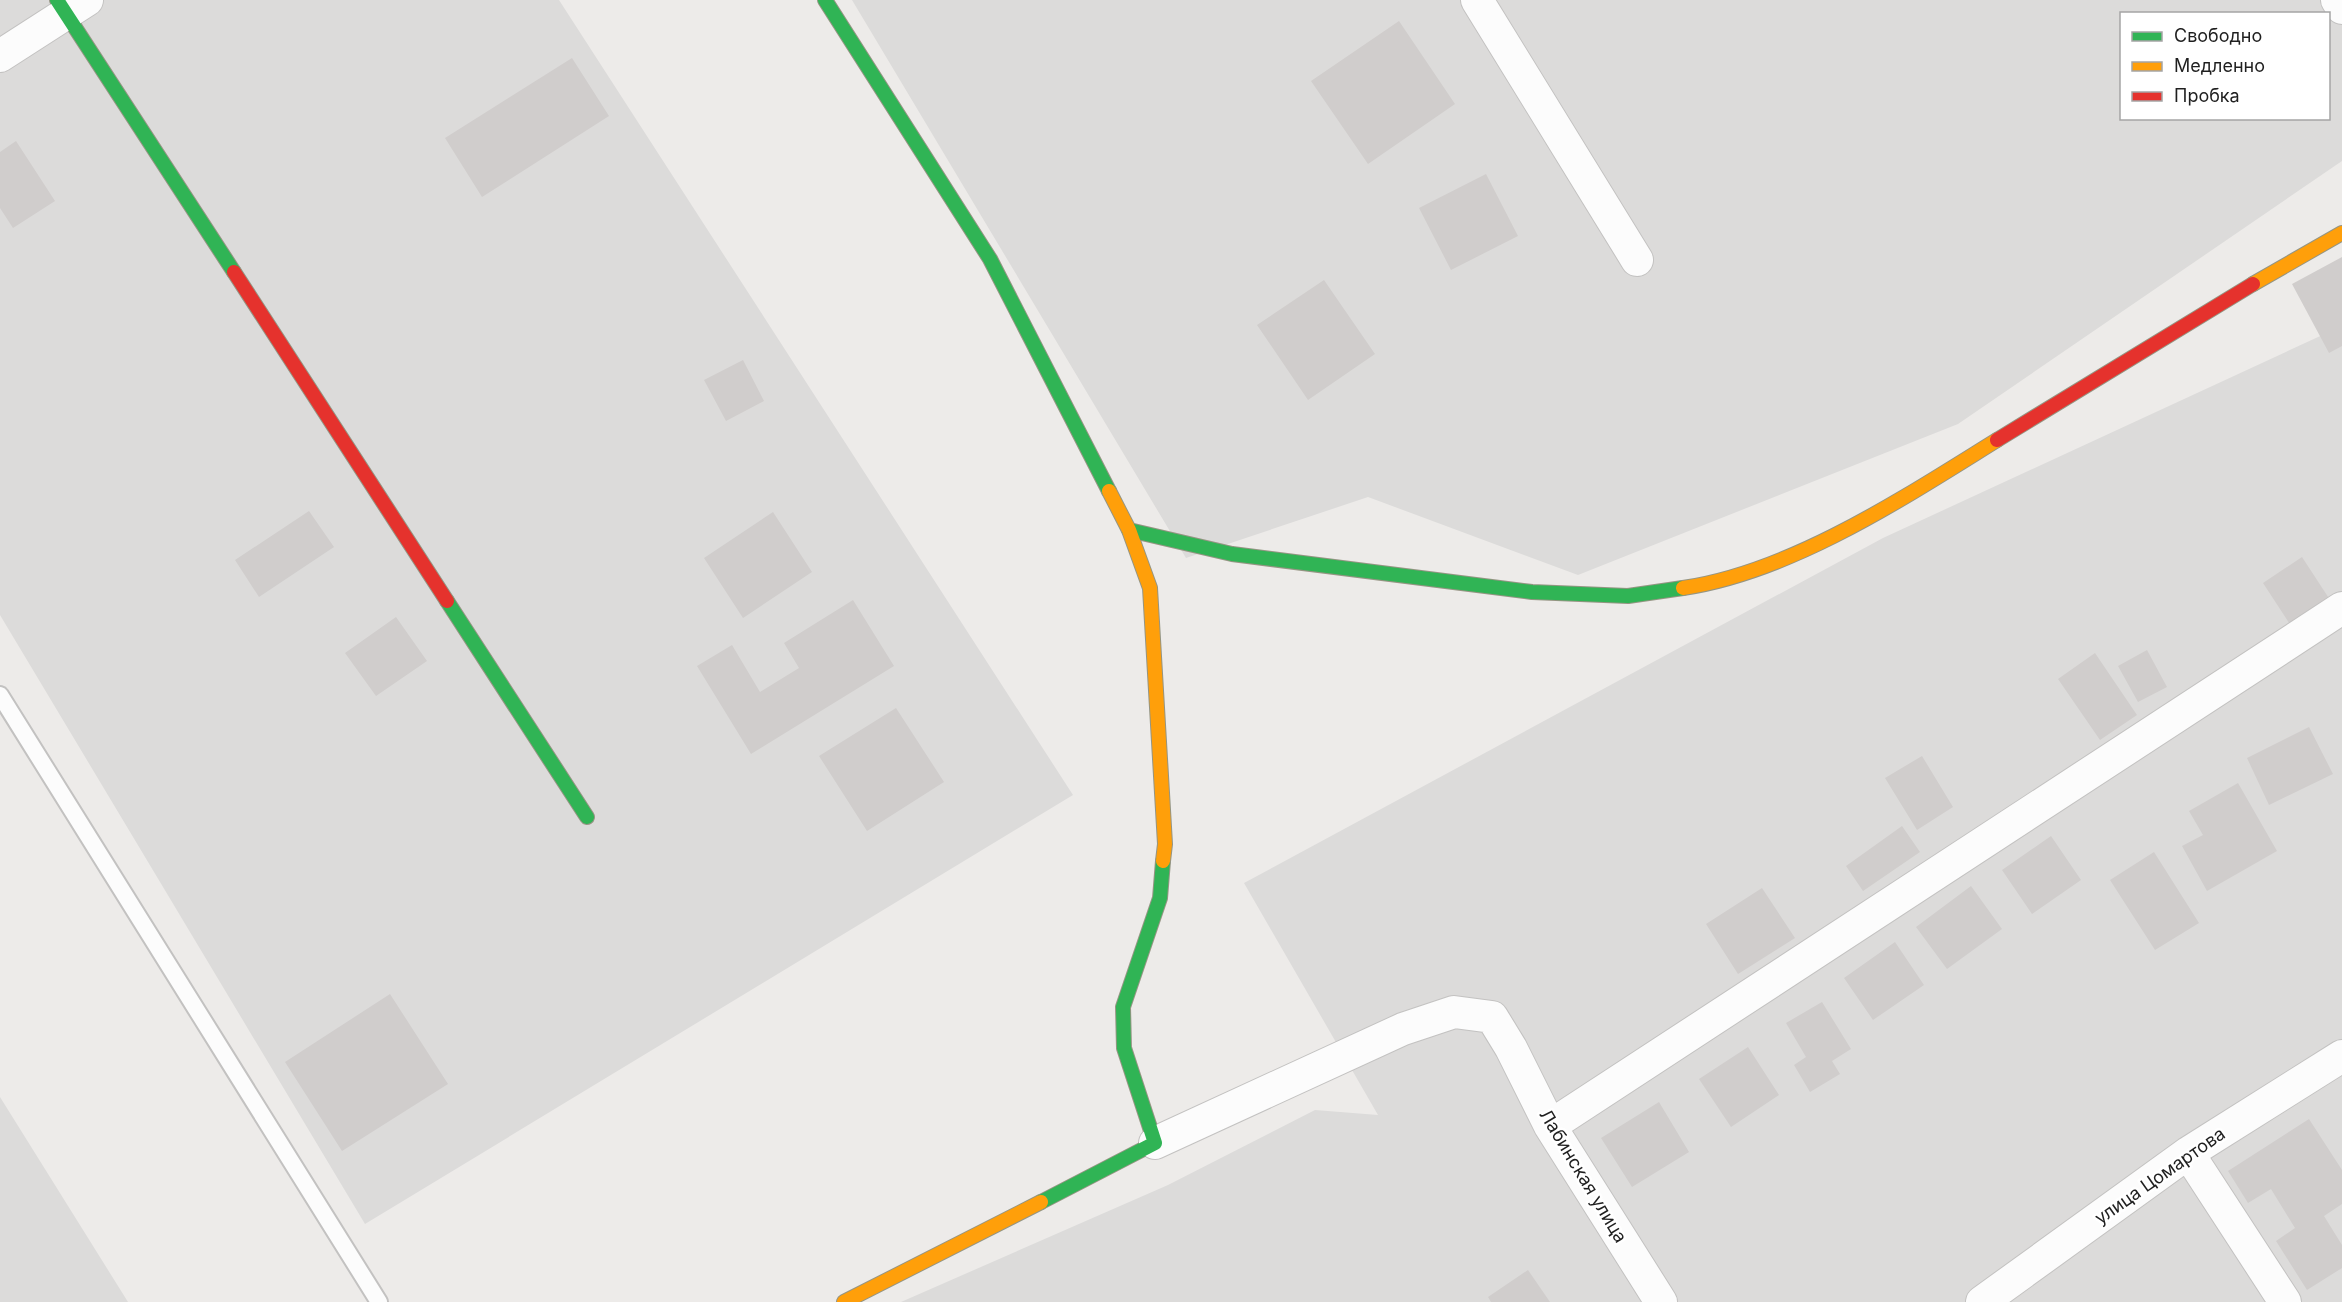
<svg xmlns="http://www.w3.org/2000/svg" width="2342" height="1302" font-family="Inter,sans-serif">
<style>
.residential{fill:#dcdbda;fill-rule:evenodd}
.building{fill:#d0cdcc}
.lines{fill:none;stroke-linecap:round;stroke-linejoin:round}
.lane-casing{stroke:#c3c2c1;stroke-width:20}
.street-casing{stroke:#c3c2c1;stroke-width:34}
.fast-casing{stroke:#959583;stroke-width:16}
.slow-casing{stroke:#959583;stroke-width:16}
.jam-casing{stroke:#959583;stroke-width:16}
.lane{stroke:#fcfcfc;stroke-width:16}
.street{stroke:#fcfcfc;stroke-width:32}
.fast{stroke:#30b455;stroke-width:14}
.slow{stroke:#ff9f0a;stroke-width:14}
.jam{stroke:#e5322d;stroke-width:14}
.labels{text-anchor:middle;stroke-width:5;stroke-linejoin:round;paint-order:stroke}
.street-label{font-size:18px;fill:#1f1f1f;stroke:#fff}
</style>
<rect width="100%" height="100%" fill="#edebe9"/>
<path class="residential" d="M 0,0 L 559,0 L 1073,795 L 365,1224 L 0,615 Z
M 852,0 L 2342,0 L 2342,161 L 1958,424 L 1578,575 L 1368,497 L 1186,558 ZM 2122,14 L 2328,14 L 2328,118 L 2122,118 Z
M 2342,326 L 2342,1302 L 901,1302 L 1168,1185 L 1315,1110 L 1378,1115 L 1244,883 L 1883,538 Z
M 0,1097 L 128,1302 L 0,1302 Z"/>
<path class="building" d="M 1399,21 L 1455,104 L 1368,164 L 1311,81 Z
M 572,58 L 609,116 L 482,197 L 445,138 Z
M 16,141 L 55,201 L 13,228 L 0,208 L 0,152 Z
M 1486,174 L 1518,236 L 1451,270 L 1419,208 Z
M 2342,257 L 2342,346 L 2329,353 L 2292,284 Z
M 1324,280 L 1375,354 L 1308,400 L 1257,325 Z
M 743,360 L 764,401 L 726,421 L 704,380 Z
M 309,511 L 334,547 L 259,597 L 235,560 Z
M 773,512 L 812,572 L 743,618 L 704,558 Z
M 2302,557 L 2334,606 L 2295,632 L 2263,583 Z
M 853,600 L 894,666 L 751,754 L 697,666 L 732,645 L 760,692 L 799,668 L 784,643 Z
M 396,617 L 427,661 L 376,696 L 345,653 Z
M 2147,650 L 2167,687 L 2138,702 L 2118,666 Z
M 2095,653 L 2137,715 L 2100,740 L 2058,679 Z
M 896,708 L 944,782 L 867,831 L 819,756 Z
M 2309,727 L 2333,774 L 2269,805 L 2247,758 Z
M 1922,756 L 1953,807 L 1917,830 L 1885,778 Z
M 2238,783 L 2277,851 L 2207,891 L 2182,846 L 2203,835 L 2189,811 Z
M 1902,826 L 1920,852 L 1863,891 L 1846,866 Z
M 2051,836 L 2081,880 L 2032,914 L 2002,870 Z
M 2154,852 L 2199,923 L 2155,950 L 2110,880 Z
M 1971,886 L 2002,929 L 1947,969 L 1916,927 Z
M 1762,888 L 1795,938 L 1738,974 L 1706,924 Z
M 1895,942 L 1924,985 L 1873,1020 L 1844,978 Z
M 390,994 L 448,1084 L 342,1151 L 285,1062 Z
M 1822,1002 L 1851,1049 L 1832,1061 L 1840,1074 L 1810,1092 L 1794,1065 L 1806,1057 L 1786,1023 Z
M 1748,1047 L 1779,1095 L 1731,1127 L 1699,1079 Z
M 1659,1102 L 1689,1152 L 1632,1187 L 1601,1138 Z
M 2309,1119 L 2342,1170 L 2342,1204 L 2324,1216 L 2342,1245 L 2342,1268 L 2307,1290 L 2276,1241 L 2295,1228 L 2271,1189 L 2248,1203 L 2228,1171 Z
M 1528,1270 L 1550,1302 L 1491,1302 L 1488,1297 Z"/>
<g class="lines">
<g class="lane-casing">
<path id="lane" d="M 0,695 L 379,1302"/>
</g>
<g class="street-casing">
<path id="street" d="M 1477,0 L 1637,260
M 2337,0 L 2342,8
M 0,56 L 87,0
M 1550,1126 L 2342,608
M 1155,1143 L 1403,1029 L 1454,1012 L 1492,1017 L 1511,1048 L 1550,1126 L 1661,1302
M 2188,1153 L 2285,1302
M 1982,1302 L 2188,1153 L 2342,1056"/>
</g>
<g class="fast-casing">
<path id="fast" d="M 57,0 L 234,272
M 825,0 L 990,259 L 1109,491
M 1129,530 L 1232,554 L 1532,592 L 1628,596 L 1683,588
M 447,601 L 587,817
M 1041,1202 L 1155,1143 L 1124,1048 L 1123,1007 L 1160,898 L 1163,861"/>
</g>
<g class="slow-casing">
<path id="slow" d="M 2253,284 L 2342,233
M 1109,491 L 1129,530 L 1150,588 L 1165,844 L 1163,861
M 1683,588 C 1792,572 1905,497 1997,440
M 844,1302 L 1041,1202"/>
</g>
<g class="jam-casing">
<path id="jam" d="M 234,272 L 447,601
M 1997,440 L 2253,284"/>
</g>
<use href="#lane" class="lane"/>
<use href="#street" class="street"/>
<use href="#fast" class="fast"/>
<use href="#slow" class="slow"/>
<use href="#jam" class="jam"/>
</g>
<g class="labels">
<g class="street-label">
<text transform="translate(1583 1176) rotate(59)" y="6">Лабинская улица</text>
<text transform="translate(2160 1176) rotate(-35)" y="6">улица Цомартова</text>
</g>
</g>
<rect x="2120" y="12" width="210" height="108" fill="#ffffff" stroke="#a5a5a5" stroke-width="1.5"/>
<rect x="2132" y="32" width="30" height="9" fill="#30b455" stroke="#a5a5a5" stroke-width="1.5"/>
<text x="2174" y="42" font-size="18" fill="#1f1f1f">Свободно</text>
<rect x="2132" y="62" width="30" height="9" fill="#ff9f0a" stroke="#a5a5a5" stroke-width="1.5"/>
<text x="2174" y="72" font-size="18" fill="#1f1f1f">Медленно</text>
<rect x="2132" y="92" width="30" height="9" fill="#e5322d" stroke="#a5a5a5" stroke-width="1.5"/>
<text x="2174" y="102" font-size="18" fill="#1f1f1f">Пробка</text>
</svg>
